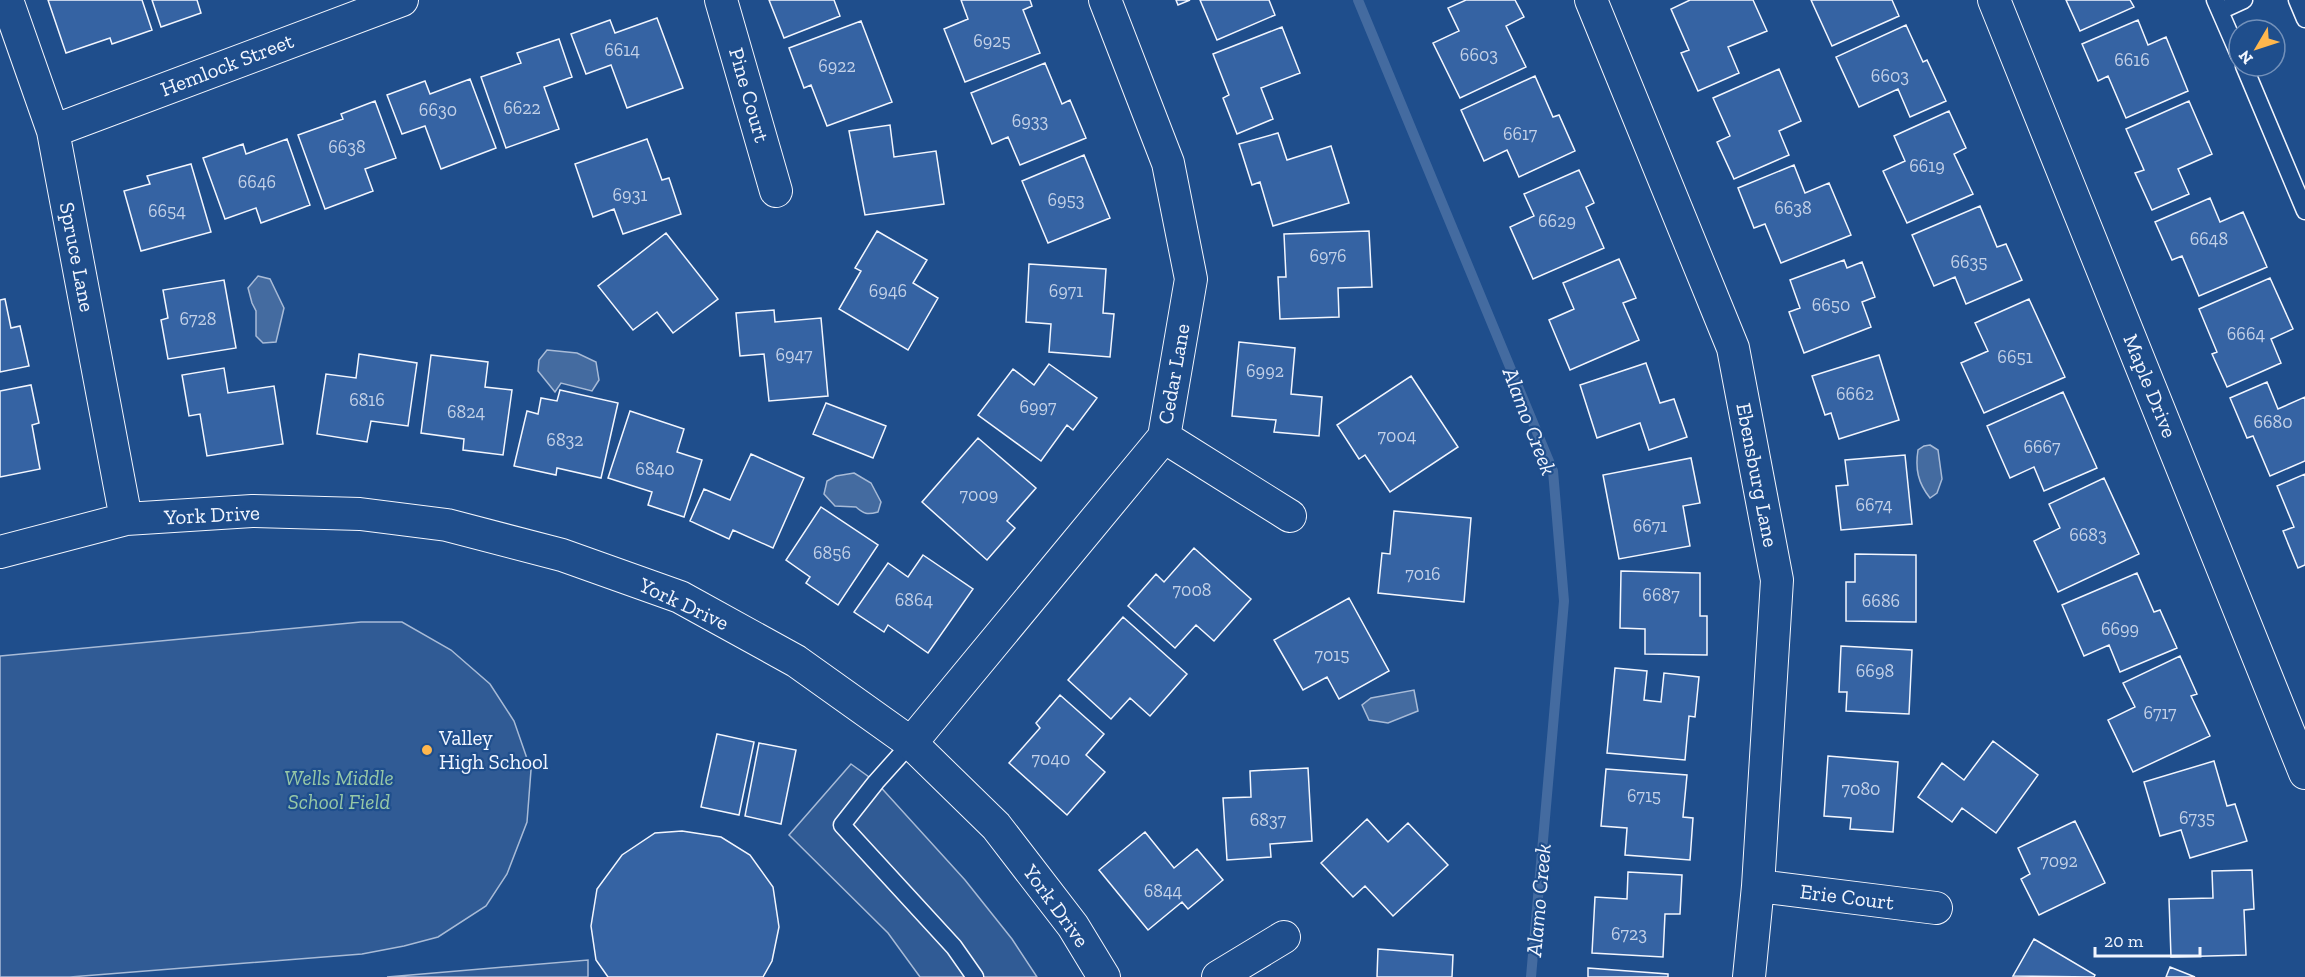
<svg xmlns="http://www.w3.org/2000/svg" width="2305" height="977" font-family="'Zilla Slab',serif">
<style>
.built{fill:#305b95;stroke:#a8bbd7;stroke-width:1.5}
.water{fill:#446ba0;stroke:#a8bbd7;stroke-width:1.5}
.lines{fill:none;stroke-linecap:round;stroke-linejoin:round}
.stream{stroke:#446ba0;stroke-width:10}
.building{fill:#3563a3;stroke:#f2f6ff;stroke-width:1.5}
.lane-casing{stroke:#f2f6ff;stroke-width:19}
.street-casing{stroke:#f2f6ff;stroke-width:34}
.lane{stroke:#1f4e8c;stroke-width:16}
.street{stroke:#1f4e8c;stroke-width:32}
.poi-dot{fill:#ffb74d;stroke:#1f4e8c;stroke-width:2}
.labels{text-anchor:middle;stroke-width:4.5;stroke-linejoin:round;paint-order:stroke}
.number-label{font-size:18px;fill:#c3d1e8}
.street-label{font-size:21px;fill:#f2f6ff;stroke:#1f4e8c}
.poi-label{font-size:21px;fill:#f2f6ff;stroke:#1f4e8c;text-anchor:start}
.park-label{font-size:21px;font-style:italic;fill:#97c8a6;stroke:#1f4e8c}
.water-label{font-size:22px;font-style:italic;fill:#f2f6ff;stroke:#1f4e8c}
</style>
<rect width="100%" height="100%" fill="#1f4e8c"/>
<path class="built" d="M 361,622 L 402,622 L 451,650 L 490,684 L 514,721 L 531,770 L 527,822 L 507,874 L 486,906 L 438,937 L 404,946 L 362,954 L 70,977 L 0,977 L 0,656 Z
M 851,764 L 876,782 L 965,880 L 1012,939 L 1037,977 L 920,977 L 888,933 L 789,835 Z
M 588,960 L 588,977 L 387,977 Z"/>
<path class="water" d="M 258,276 L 270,279 L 284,308 L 276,342 L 263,343 L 256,336 L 256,311 L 252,303 L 248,288 Z
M 547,350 L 577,353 L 596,362 L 599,380 L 592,391 L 561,383 L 555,392 L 538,371 L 539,360 Z
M 1930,445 L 1938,450 L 1942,479 L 1937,493 L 1930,498 C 1918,483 1915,469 1918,450 L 1924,446 Z
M 854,473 L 871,483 L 881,502 L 878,512 C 867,515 864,514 856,507 L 835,506 L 824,494 L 827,481 L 836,476 Z
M 1414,690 L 1418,711 L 1388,723 L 1369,720 L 1362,705 L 1371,698 Z"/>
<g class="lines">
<path class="stream" d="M 1358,0 L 1553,471 L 1564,601 L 1531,977"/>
</g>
<path class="building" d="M 48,0 L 142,0 L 152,30 L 112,44 L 110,38 L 66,53 Z
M 152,0 L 197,0 L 201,13 L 161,27 Z
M 769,0 L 834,0 L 840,16 L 784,38 Z
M 961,0 L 1030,0 L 1032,6 L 1023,10 L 1040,53 L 965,82 L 944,29 L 968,19 Z
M 1176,0 L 1190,0 L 1178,5 Z
M 1200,0 L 1269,0 L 1275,15 L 1217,40 Z
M 1466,0 L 1515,0 L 1524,17 L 1506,26 L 1526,67 L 1460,98 L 1433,43 L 1459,31 L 1448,8 Z
M 1690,0 L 1753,0 L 1767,31 L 1728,47 L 1739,73 L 1698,91 L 1681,53 L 1689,50 L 1671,9 Z
M 1811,0 L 1892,0 L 1899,16 L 1832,46 Z
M 2066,0 L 2130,0 L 2134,7 L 2080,31 Z
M 657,18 L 683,88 L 627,108 L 611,65 L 586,74 L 571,34 L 610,20 L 615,33 Z
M 2138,20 L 2148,45 L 2166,37 L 2188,91 L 2126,118 L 2108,76 L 2098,81 L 2082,44 Z
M 861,21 L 892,102 L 827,126 L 811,85 L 804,88 L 789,48 Z
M 1906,25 L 1923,62 L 1927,60 L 1946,101 L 1910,117 L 1898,89 L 1859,107 L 1836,57 Z
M 1282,27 L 1300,73 L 1261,88 L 1273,119 L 1237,134 L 1223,98 L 1229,95 L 1213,54 Z
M 559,39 L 572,77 L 544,87 L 559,129 L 506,148 L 481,77 L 521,63 L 517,53 Z
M 1045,63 L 1062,104 L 1070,100 L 1086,138 L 1020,165 L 1008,137 L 992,144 L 971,93 Z
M 1779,69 L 1801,121 L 1779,131 L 1789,155 L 1734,179 L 1717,142 L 1730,136 L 1713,98 Z
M 1535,76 L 1553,117 L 1559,115 L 1575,151 L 1519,177 L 1507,150 L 1484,161 L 1461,110 Z
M 470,79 L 496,148 L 441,169 L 425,126 L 402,134 L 387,95 L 425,81 L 430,94 Z
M 375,101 L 396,158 L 365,169 L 373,191 L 325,209 L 298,135 L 343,119 L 341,114 Z
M 2189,101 L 2212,154 L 2178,169 L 2189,194 L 2152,210 L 2135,173 L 2144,170 L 2126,129 Z
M 1949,111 L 1966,148 L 1954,154 L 1973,194 L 1907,223 L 1883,171 L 1905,161 L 1894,136 Z
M 890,125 L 894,157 L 936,151 L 944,204 L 865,215 L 849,131 Z
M 1278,133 L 1287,160 L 1331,146 L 1349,203 L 1273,226 L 1260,182 L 1252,185 L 1239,144 Z
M 287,139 L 310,205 L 261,223 L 256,208 L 225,219 L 203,158 L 243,144 L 246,154 Z
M 647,139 L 662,180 L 669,178 L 681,214 L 623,234 L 614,209 L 593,217 L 575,164 Z
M 1084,155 L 1110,218 L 1048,243 L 1022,181 Z
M 191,164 L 211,232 L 141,251 L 124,191 L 150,184 L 147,176 Z
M 1794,165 L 1805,193 L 1829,183 L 1851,235 L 1781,263 L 1765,224 L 1754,228 L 1738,188 Z
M 1579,170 L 1594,203 L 1586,207 L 1604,248 L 1533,279 L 1510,227 L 1534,216 L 1524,194 Z
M 2210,198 L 2220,222 L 2243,212 L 2267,267 L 2199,296 L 2182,256 L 2172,260 L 2155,222 Z
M 1980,206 L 1997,247 L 2006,244 L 2022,280 L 1966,304 L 1955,277 L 1934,286 L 1912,235 Z
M 877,231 L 927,260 L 913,283 L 938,298 L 908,350 L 839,309 L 861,271 L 855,268 Z
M 1369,231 L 1372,287 L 1338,288 L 1339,317 L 1280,319 L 1278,277 L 1286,277 L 1284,234 Z
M 666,233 L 718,299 L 673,333 L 657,312 L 633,330 L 598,286 Z
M 1619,259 L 1636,298 L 1623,303 L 1639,340 L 1570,370 L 1549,320 L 1574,309 L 1563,283 Z
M 1844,260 L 1847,268 L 1862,262 L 1875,297 L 1862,302 L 1871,327 L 1804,353 L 1789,312 L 1800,308 L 1790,280 Z
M 1029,264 L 1106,269 L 1103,313 L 1114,314 L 1110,357 L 1049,352 L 1051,324 L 1026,322 Z
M 2270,278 L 2293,329 L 2271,339 L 2281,363 L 2227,387 L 2212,354 L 2217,352 L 2199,309 Z
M 224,280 L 236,348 L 168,359 L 161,320 L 168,318 L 163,290 Z
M 5,299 L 11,328 L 20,326 L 29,366 L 0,372 L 0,300 Z
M 2029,299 L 2065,377 L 1984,413 L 1961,363 L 1988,351 L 1975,323 Z
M 774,310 L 775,322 L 821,318 L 828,396 L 769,401 L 764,354 L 740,356 L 736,313 Z
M 1239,342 L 1295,348 L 1291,394 L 1322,397 L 1319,436 L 1274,432 L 1276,420 L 1232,416 Z
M 359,354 L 417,363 L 408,426 L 371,421 L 367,442 L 317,434 L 326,374 L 356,378 Z
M 431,355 L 488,362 L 485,387 L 512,390 L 503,455 L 463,450 L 464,439 L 421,433 Z
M 1879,355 L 1899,420 L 1839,439 L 1831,413 L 1825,415 L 1812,376 Z
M 1646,363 L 1660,403 L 1674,399 L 1687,437 L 1649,450 L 1640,423 L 1597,438 L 1580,385 Z
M 1049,364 L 1097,398 L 1073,430 L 1067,425 L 1041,461 L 978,415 L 1013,369 L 1034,385 Z
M 224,368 L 228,393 L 274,386 L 283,444 L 207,456 L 200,414 L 189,416 L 182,375 Z
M 1411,376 L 1458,447 L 1390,492 L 1365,455 L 1359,459 L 1337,425 Z
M 2267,382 L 2278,409 L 2305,397 L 2305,461 L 2270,476 L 2253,436 L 2247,438 L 2230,398 Z
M 31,385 L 39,423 L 32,425 L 40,469 L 0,477 L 0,391 Z
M 560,390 L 618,403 L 601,478 L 557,468 L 556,475 L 514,466 L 527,411 L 538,414 L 541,398 L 557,401 Z
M 2063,392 L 2097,468 L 2044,491 L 2034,467 L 2010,478 L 1987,426 Z
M 826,403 L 886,426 L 873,458 L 813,434 Z
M 630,411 L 684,429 L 677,452 L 702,460 L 684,517 L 648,505 L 652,492 L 608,478 Z
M 978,438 L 1036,488 L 1007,521 L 1015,528 L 987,560 L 922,502 Z
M 751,454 L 804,478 L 773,548 L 733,530 L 729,539 L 690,521 L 704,489 L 730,500 Z
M 1905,455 L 1912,524 L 1841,530 L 1836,486 L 1848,485 L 1845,460 Z
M 1691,458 L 1700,503 L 1683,506 L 1690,546 L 1619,559 L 1603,475 Z
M 2305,474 L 2305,565 L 2298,568 L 2283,531 L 2294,527 L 2277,486 Z
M 2104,478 L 2139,554 L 2058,592 L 2034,541 L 2060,528 L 2049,504 Z
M 821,507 L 878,545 L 838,605 L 806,583 L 810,577 L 786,560 Z
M 1394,511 L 1471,518 L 1464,602 L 1378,593 L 1382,553 L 1390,554 Z
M 1194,548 L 1251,599 L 1214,641 L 1196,625 L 1175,648 L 1128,606 L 1156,574 L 1164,582 Z
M 1855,554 L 1916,555 L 1916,622 L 1846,621 L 1846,582 L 1855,582 Z
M 923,555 L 973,589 L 928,653 L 888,625 L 884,632 L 854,612 L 888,563 L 908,577 Z
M 1621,571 L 1700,573 L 1700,616 L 1707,616 L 1707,655 L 1645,654 L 1645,629 L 1620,628 Z
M 2137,573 L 2154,612 L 2160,610 L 2177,648 L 2120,672 L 2109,645 L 2084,656 L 2062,605 Z
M 1349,598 L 1389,671 L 1339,699 L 1327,677 L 1303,690 L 1274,640 Z
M 1123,617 L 1187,674 L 1150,716 L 1130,698 L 1111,719 L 1068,680 Z
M 1841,646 L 1912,650 L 1909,714 L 1846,711 L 1847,692 L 1839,692 Z
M 2180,656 L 2197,694 L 2191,696 L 2210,736 L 2133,772 L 2108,720 L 2135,707 L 2123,683 Z
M 1615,668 L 1647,671 L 1644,700 L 1661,702 L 1664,673 L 1699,677 L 1695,717 L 1689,716 L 1685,760 L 1607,753 Z
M 1060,695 L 1104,734 L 1086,755 L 1105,772 L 1067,815 L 1009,763 L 1040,728 L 1036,723 Z
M 717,734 L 754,742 L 739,815 L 701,807 Z
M 1993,741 L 2038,775 L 1996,833 L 1962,808 L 1952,822 L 1918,797 L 1942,763 L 1964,780 Z
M 759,743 L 796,750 L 781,824 L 745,816 Z
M 1828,756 L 1898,762 L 1893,832 L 1850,829 L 1851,818 L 1824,816 Z
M 2214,761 L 2227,806 L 2235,804 L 2247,841 L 2190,858 L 2181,830 L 2160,836 L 2144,782 Z
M 1308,768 L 1312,841 L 1270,844 L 1271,857 L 1227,860 L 1223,798 L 1251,797 L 1250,771 Z
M 1606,769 L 1687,775 L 1683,817 L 1693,818 L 1690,860 L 1625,855 L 1627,828 L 1601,826 Z
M 1367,819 L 1388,842 L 1408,823 L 1448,865 L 1393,916 L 1365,886 L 1353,897 L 1321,863 Z
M 2075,821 L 2105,883 L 2039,915 L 2021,879 L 2030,874 L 2018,848 Z
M 682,831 L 721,837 L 750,855 L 773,887 L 779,927 L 772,961 L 763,977 L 608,977 L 596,960 L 591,926 L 597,889 L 622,855 L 655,833 Z
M 1145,832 L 1174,868 L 1197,849 L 1223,880 L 1188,909 L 1182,902 L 1148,930 L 1099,870 Z
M 2252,870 L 2254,909 L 2244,910 L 2246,955 L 2171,957 L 2169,899 L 2213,898 L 2212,871 Z
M 1628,872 L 1682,875 L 1680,914 L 1665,914 L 1663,957 L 1592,953 L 1595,897 L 1627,899 Z
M 2034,939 L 2095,975 L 2094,977 L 2013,976 Z
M 1378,949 L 1453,955 L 1452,977 L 1377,977 Z
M 2170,967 L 2195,977 L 2166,977 Z
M 1588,968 L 1668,974 L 1668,977 L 1588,977 Z"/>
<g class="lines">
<g class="lane-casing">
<path id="lane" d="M 2215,0 L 2239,55
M 2297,0 L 2305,19
M 2220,11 L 2244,0
M 2244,66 L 2305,211
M 911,743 L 876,782 L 842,825 L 954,947 L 975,977"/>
</g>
<g class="street-casing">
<path id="street" d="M 7,0 L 53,131 L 126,519
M 721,0 L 776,191
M 1591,0 L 1733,348 L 1777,580 L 1758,886 L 1749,977
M 1994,0 L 2305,773
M 53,131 L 402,0
M 1164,437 L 1290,516
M 0,552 L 126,519 L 252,511 L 360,514 L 447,525 L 562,555 L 680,597 L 796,661 L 911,743 L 996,826 L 1073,926 L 1104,977
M 911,743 L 1164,437 L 1191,279 L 1168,163 L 1105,0
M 1758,886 L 1936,908
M 1218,977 L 1284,937"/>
</g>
<use href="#lane" class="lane"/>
<use href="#street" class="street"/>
</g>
<circle class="poi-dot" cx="427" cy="750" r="6"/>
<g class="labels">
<g class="number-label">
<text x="992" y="47">6925</text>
<text x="622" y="56">6614</text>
<text x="1479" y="61">6603</text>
<text x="2132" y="66">6616</text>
<text x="837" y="72">6922</text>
<text x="1890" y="82">6603</text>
<text x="522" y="114">6622</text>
<text x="438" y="116">6630</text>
<text x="1030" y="127">6933</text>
<text x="1520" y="140">6617</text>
<text x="347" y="153">6638</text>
<text x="1927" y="172">6619</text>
<text x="257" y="188">6646</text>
<text x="630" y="201">6931</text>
<text x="1066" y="206">6953</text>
<text x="1793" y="214">6638</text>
<text x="167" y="217">6654</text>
<text x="1557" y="227">6629</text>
<text x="2209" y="245">6648</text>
<text x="1328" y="262">6976</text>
<text x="1969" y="268">6635</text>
<text x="888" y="297">6946</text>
<text x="1066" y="297">6971</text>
<text x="1831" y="311">6650</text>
<text x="198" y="325">6728</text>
<text x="2246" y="340">6664</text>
<text x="794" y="361">6947</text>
<text x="2015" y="363">6651</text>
<text x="1265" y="377">6992</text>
<text x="1855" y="400">6662</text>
<text x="367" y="406">6816</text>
<text x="1038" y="413">6997</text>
<text x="466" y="418">6824</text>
<text x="2273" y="428">6680</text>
<text x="1397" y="442">7004</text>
<text x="565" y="446">6832</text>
<text x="2042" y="453">6667</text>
<text x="655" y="475">6840</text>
<text x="979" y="501">7009</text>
<text x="1874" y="511">6674</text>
<text x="1650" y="532">6671</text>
<text x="2088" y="541">6683</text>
<text x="832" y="559">6856</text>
<text x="1423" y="580">7016</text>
<text x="1192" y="596">7008</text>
<text x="1661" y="601">6687</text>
<text x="914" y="606">6864</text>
<text x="1881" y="607">6686</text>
<text x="2120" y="635">6699</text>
<text x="1332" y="661">7015</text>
<text x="1875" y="677">6698</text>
<text x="2160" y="719">6717</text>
<text x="1051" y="765">7040</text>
<text x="1861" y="795">7080</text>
<text x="1644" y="802">6715</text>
<text x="2197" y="824">6735</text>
<text x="1268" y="826">6837</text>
<text x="2059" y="867">7092</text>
<text x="1163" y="897">6844</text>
<text x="1629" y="940">6723</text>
</g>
<g class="street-label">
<text transform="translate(227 65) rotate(-21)" y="7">Hemlock Street</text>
<text transform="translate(749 95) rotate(74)" y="7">Pine Court</text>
<text transform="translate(77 257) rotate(79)" y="7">Spruce Lane</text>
<text transform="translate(1174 374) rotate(-80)" y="7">Cedar Lane</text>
<text transform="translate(2150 386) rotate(68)" y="7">Maple Drive</text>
<text transform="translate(1757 475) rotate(79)" y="7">Ebensburg Lane</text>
<text transform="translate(212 515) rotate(-3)" y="7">York Drive</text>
<text transform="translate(684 604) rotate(25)" y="7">York Drive</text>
<text transform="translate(1847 897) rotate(7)" y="7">Erie Court</text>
<text transform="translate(1056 906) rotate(54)" y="7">York Drive</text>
</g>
<g class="poi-label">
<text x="439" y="745">Valley<tspan x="439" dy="24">High School</tspan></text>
</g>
<g class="park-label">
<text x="339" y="785">Wells Middle<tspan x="339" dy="24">School Field</tspan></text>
</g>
<g class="water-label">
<text transform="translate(1530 421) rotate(69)" y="8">Alamo Creek</text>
<text transform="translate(1538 900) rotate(-85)" y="8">Alamo Creek</text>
</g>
</g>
<g transform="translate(2257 48) rotate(231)"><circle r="28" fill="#1f4e8c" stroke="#7391ba" stroke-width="1.5"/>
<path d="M0-4.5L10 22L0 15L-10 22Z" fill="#ffb74d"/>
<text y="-9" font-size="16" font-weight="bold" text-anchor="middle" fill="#f2f6ff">N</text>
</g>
<path d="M2095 947v9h105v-9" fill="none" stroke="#f2f6ff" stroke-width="3"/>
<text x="2104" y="947" font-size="18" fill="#f2f6ff" stroke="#1f4e8c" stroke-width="4.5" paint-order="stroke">20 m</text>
</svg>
